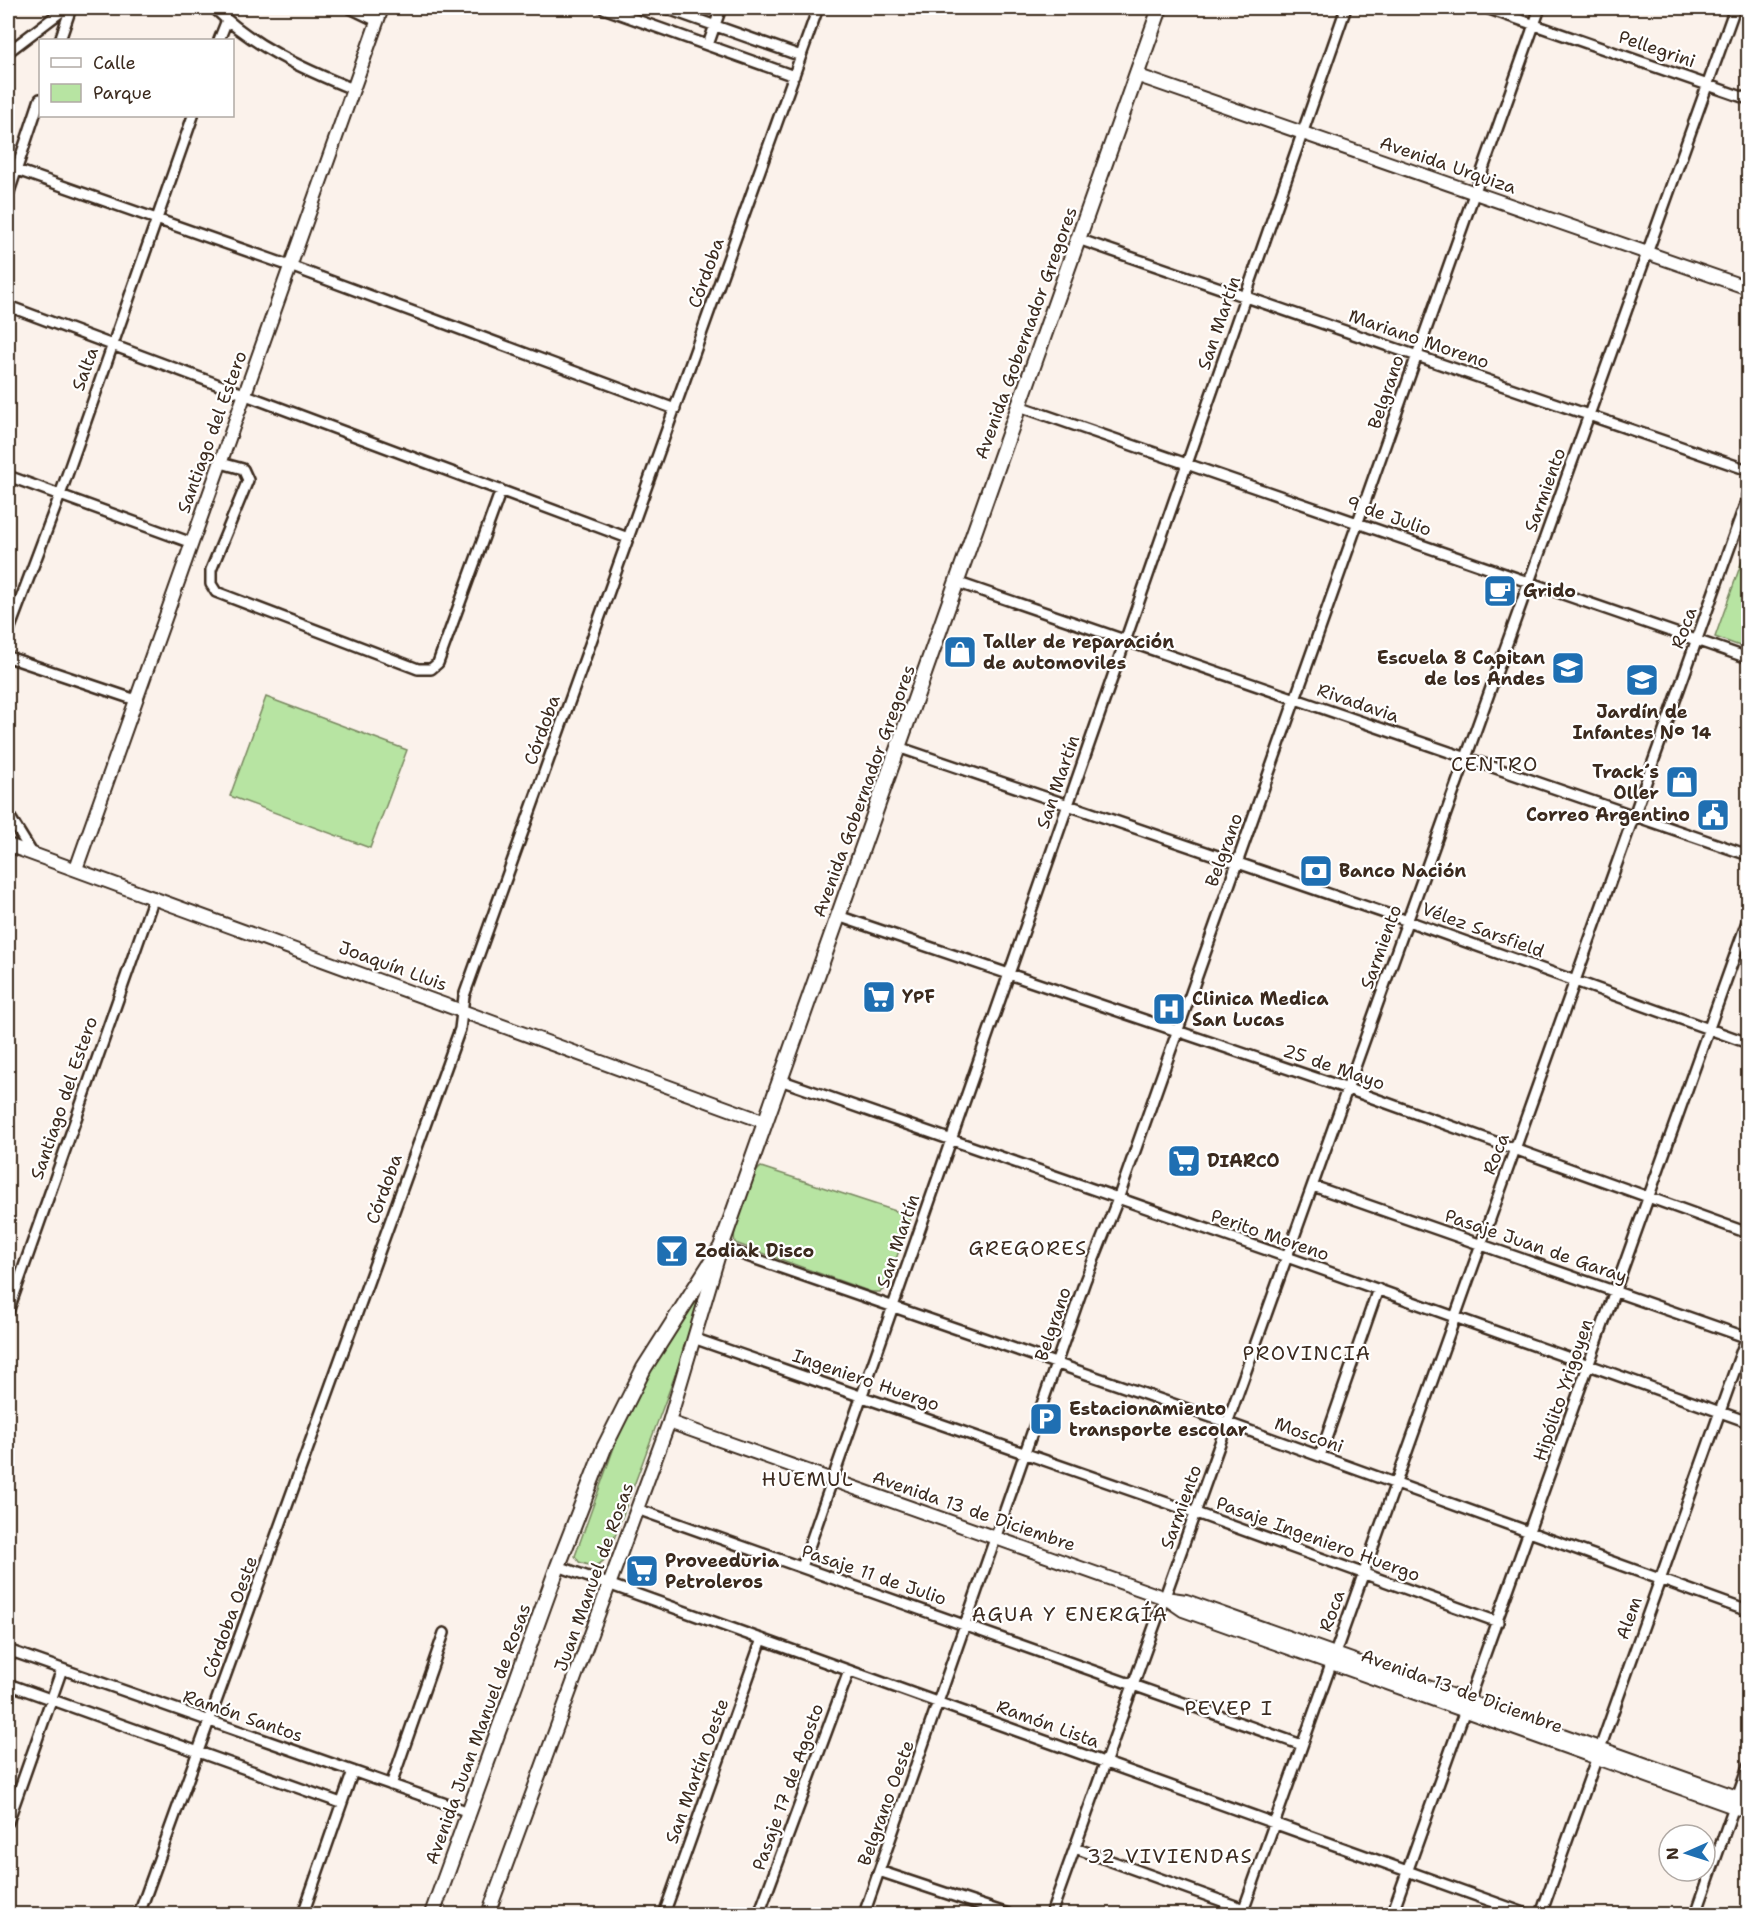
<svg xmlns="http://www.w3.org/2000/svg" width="1756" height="1922" font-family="'Shantell Sans',sans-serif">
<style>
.green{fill:#b7e4a2;stroke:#798760;stroke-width:1.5}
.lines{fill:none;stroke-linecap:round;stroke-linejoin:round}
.minor-casing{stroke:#3b2a1e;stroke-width:14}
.tertiary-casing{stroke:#3b2a1e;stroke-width:16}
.secondary-casing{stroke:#3b2a1e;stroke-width:18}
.minor{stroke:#fff;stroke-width:9}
.tertiary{stroke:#fff;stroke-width:12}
.secondary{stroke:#fff;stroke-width:14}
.labels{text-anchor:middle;stroke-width:4.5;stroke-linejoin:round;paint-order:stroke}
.street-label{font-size:18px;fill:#3b2a1e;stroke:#fff}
.poi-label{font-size:18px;font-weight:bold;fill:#3b2a1e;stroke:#fff;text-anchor:start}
.neighbourhood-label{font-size:20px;letter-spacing:1.5px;fill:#3b2a1e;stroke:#fff}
</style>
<rect width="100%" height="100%" fill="#fbf2eb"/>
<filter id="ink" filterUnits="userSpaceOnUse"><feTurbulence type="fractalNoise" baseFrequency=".0167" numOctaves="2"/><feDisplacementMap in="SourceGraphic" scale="12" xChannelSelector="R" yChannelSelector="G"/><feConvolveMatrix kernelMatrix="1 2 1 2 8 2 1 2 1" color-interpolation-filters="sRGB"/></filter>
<g filter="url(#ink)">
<path class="green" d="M 1748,544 L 1748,649 L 1715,637 Z
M 266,697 L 407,750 L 370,848 L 230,796 Z
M 761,1167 L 911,1216 L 886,1288 L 880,1292 L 871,1292 L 735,1243 C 731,1230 750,1174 761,1167 Z
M 701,1286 L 706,1292 L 608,1555 C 601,1567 592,1567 579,1562 L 575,1556 L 621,1428 L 640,1387 Z"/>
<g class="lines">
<g class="minor-casing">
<path id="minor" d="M 214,8 C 253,46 303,69 353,89
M 350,8 L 377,21
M 603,8 L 794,76
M 665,8 L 801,56
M 1486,8 L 1748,99
M 60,40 L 71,8
M 219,40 L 227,20
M 708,45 L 721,8
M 8,52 L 66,8
M 17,170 L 290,266 L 675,409
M 8,195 L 40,99
M 1078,239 L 1748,470
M 8,306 L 628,538
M 1019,406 L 1748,658
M 221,463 L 243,469 L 248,480 L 211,570 L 211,584 L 216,592 L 418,669 L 431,669 L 438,663 L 501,490
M 8,476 L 192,543
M 956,582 L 1748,855
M 8,633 L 60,495 L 193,116
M 8,657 L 136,700
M 898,747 L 1408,921 L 1748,1043
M 8,814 L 32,853
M 838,916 L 1348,1089 L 1748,1233
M 780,1080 L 1287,1257 L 1748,1422
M 1313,1186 L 1748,1338
M 721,1247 L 1228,1423 L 1748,1611
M 8,1312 L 154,897
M 696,1339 L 1196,1513 L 1498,1622
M 1320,1456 L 1378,1289
M 637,1509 L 1302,1745
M 558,1566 L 1527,1914
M 802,1567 L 1346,8
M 8,1650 L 469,1812
M 8,1684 L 341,1803
M 391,1785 L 444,1633
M 8,1822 L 62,1669
M 1075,1848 L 1244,1909
M 879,1871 L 1008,1914
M 139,1914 L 460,1029 L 464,996 L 818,8
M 303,1914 L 353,1771
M 664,1914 L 762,1639
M 759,1914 L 849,1671
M 864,1914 L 1085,1281 L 1118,1199 L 1540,8
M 1051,1914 L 1735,8
M 1242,1914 L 1748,496
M 1392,1914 L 1748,919
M 1541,1914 L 1748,1333
M 1696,1914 L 1748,1767"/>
</g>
<g class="tertiary-casing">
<path id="tertiary" d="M 1136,75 L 1748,288
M 8,845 L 765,1122
M 76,869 L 382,8
M 669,1422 L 1165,1598 L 1186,1601 L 1748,1801
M 1167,1599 L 1183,1610 L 1748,1812
M 488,1914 L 669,1422 L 719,1254"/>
</g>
<g class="secondary-casing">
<path id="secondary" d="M 432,1914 L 558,1566 L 604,1448 L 644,1368 L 721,1247 L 1160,8"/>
</g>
<use href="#minor" class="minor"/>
<use href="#tertiary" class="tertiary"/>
<use href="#secondary" class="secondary"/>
</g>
</g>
<defs>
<g id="cafe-square" transform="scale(1.725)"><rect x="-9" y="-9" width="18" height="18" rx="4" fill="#1f6fb2" stroke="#fff"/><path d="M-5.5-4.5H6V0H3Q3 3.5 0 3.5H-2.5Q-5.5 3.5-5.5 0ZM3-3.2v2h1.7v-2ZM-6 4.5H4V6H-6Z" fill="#fff"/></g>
<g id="shop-square" transform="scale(1.725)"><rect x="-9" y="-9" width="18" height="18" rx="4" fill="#1f6fb2" stroke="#fff"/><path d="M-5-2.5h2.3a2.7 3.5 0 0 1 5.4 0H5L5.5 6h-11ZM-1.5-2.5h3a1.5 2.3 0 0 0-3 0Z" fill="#fff"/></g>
<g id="school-square" transform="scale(1.725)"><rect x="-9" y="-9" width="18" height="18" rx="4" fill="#1f6fb2" stroke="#fff"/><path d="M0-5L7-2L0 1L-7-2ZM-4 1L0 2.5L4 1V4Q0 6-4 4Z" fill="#fff"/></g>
<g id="civic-square" transform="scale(1.725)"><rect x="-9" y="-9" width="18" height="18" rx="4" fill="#1f6fb2" stroke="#fff"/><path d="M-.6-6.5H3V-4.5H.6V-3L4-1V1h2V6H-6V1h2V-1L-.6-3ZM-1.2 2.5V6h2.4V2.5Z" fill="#fff"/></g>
<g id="bank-square" transform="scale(1.725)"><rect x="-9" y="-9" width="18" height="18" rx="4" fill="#1f6fb2" stroke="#fff"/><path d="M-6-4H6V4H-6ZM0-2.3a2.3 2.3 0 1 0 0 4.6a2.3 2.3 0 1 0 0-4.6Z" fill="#fff"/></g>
<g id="supermarket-square" transform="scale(1.725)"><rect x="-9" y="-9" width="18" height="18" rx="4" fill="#1f6fb2" stroke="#fff"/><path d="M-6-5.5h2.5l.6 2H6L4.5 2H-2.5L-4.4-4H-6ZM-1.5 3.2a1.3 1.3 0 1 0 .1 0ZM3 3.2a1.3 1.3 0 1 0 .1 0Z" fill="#fff"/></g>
<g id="hospital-square" transform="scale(1.725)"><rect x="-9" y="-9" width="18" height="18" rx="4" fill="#1f6fb2" stroke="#fff"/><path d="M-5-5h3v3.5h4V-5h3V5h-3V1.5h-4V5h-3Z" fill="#fff"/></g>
<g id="bar-square" transform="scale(1.725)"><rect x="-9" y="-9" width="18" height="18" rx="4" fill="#1f6fb2" stroke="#fff"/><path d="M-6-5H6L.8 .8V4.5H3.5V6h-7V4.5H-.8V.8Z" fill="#fff"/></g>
<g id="parking-square" transform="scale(1.725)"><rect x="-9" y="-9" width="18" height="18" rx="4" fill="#1f6fb2" stroke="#fff"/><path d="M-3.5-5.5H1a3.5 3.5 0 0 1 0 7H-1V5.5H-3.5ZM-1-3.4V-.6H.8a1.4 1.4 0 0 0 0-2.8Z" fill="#fff"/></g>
</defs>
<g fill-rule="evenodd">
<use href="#cafe-square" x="1500" y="591"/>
<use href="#shop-square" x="960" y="652"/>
<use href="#school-square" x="1568" y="668"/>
<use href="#school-square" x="1642" y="680"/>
<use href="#shop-square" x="1682" y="782"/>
<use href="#civic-square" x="1713" y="815"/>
<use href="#bank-square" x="1316" y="871"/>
<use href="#supermarket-square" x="879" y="997"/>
<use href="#hospital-square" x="1169" y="1009"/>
<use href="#supermarket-square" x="1184" y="1161"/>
<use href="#bar-square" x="672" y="1251"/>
<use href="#parking-square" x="1046" y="1419"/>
<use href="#supermarket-square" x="642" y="1571"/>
</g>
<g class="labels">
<g class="street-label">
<text transform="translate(1657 49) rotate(19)" y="6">Pellegrini</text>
<text transform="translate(1448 165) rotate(19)" y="6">Avenida Urquiza</text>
<text transform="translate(706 273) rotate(-70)" y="6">Córdoba</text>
<text transform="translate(1219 323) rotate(-71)" y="6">San Martín</text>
<text transform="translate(1026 333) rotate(-70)" y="6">Avenida Gobernador Gregores</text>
<text transform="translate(1419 339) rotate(19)" y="6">Mariano Moreno</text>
<text transform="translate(85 369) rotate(-70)" y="6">Salta</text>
<text transform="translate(1386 392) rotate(-71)" y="6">Belgrano</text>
<text transform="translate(212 432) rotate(-70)" y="6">Santiago del Estero</text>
<text transform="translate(1545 490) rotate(-70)" y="6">Sarmiento</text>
<text transform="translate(1389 516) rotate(19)" y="6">9 de Julio</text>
<text transform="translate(1684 628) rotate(-70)" y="6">Roca</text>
<text transform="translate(1358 703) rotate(19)" y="6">Rivadavia</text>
<text transform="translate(542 730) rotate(-70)" y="6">Córdoba</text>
<text transform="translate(1058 782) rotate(-71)" y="6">San Martín</text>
<text transform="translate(864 791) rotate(-70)" y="6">Avenida Gobernador Gregores</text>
<text transform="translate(1224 850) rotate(-70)" y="6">Belgrano</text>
<text transform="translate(1483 930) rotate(20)" y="6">Vélez Sarsfield</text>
<text transform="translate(1381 947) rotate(-70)" y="6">Sarmiento</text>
<text transform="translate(393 966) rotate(20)" y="6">Joaquín Lluis</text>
<text transform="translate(1334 1067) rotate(19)" y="6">25 de Mayo</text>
<text transform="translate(64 1098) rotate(-71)" y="6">Santiago del Estero</text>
<text transform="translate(1496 1154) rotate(-69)" y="6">Roca</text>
<text transform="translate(384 1189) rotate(-70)" y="6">Córdoba</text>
<text transform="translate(1270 1235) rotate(19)" y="6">Perito Moreno</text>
<text transform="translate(898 1241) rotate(-71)" y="6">San Martín</text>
<text transform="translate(1536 1246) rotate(19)" y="6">Pasaje Juan de Garay</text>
<text transform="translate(1053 1324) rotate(-71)" y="6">Belgrano</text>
<text transform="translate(866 1380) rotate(19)" y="6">Ingeniero Huergo</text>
<text transform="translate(1563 1390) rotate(-71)" y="6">Hipólito Yrigoyen</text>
<text transform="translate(1309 1435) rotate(20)" y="6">Mosconi</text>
<text transform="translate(1181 1507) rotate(-70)" y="6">Sarmiento</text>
<text transform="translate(974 1511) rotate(19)" y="6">Avenida 13 de Diciembre</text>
<text transform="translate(1318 1539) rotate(20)" y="6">Pasaje Ingeniero Huergo</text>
<text transform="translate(874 1575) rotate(19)" y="6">Pasaje 11 de Julio</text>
<text transform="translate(594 1577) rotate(-70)" y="6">Juan Manuel de Rosas</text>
<text transform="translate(1332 1611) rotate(-70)" y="6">Roca</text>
<text transform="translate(230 1617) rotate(-70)" y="6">Córdoba Oeste</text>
<text transform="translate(1629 1618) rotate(-70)" y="6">Alem</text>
<text transform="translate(1462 1691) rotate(20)" y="6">Avenida 13 de Diciembre</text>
<text transform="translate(243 1716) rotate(19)" y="6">Ramón Santos</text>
<text transform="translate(1048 1724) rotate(20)" y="6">Ramón Lista</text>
<text transform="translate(478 1734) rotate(-70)" y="6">Avenida Juan Manuel de Rosas</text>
<text transform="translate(697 1771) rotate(-70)" y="6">San Martín Oeste</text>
<text transform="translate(788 1787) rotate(-70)" y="6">Pasaje 17 de Agosto</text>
<text transform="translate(886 1803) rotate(-70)" y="6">Belgrano Oeste</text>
</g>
<g class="poi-label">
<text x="1523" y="597">Grido</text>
<text x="983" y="648">Taller de reparación<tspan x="983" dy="21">de automoviles</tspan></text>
<text x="1545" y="664" text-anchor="end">Escuela 8 Capitan<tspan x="1545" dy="21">de los Andes</tspan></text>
<text x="1642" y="718" text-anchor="middle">Jardín de<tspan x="1642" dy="21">Infantes N° 14</tspan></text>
<text x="1659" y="778" text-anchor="end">Track´s<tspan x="1659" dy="21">Oller</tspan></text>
<text x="1690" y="821" text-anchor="end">Correo Argentino</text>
<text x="1339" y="877">Banco Nación</text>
<text x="902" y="1003">YPF</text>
<text x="1192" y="1005">Clinica Medica<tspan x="1192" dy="21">San Lucas</tspan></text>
<text x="1207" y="1167">DIARCO</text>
<text x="695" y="1257">Zodiak Disco</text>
<text x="1069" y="1415">Estacionamiento<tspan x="1069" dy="21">transporte escolar</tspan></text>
<text x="665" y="1567">Proveeduria<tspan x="665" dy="21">Petroleros</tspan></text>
</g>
<g class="neighbourhood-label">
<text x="1495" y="771">CENTRO</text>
<text x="1028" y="1255">GREGORES</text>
<text x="1307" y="1360">PROVINCIA</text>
<text x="808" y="1486">HUEMUL</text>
<text x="1070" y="1621">AGUA Y ENERGÍA</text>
<text x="1229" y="1715">PEVEP I</text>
<text x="1170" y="1863">32 VIVIENDAS</text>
</g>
</g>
<rect width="1756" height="1922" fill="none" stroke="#fff" stroke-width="30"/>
<rect x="15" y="15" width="1726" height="1892" fill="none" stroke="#3b2a1e" stroke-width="2" filter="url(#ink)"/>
<rect x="39" y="39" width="195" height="78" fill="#ffffff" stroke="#b1aaa5" stroke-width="1.5"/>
<rect x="51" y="58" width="30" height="9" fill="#ffffff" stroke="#b1aaa5" stroke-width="1.5"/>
<text x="93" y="69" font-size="18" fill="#3b2a1e">Calle</text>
<rect x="51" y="84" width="30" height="18" fill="#b7e4a2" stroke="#b1aaa5" stroke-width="1.5"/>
<text x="93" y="99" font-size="18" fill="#3b2a1e">Parque</text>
<g transform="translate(1687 1853) rotate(267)"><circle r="28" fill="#ffffff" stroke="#b1aaa5" stroke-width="1.5"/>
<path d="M0-4.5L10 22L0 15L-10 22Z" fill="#1f6fb2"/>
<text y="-9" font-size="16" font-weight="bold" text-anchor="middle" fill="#3b2a1e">N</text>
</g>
</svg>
